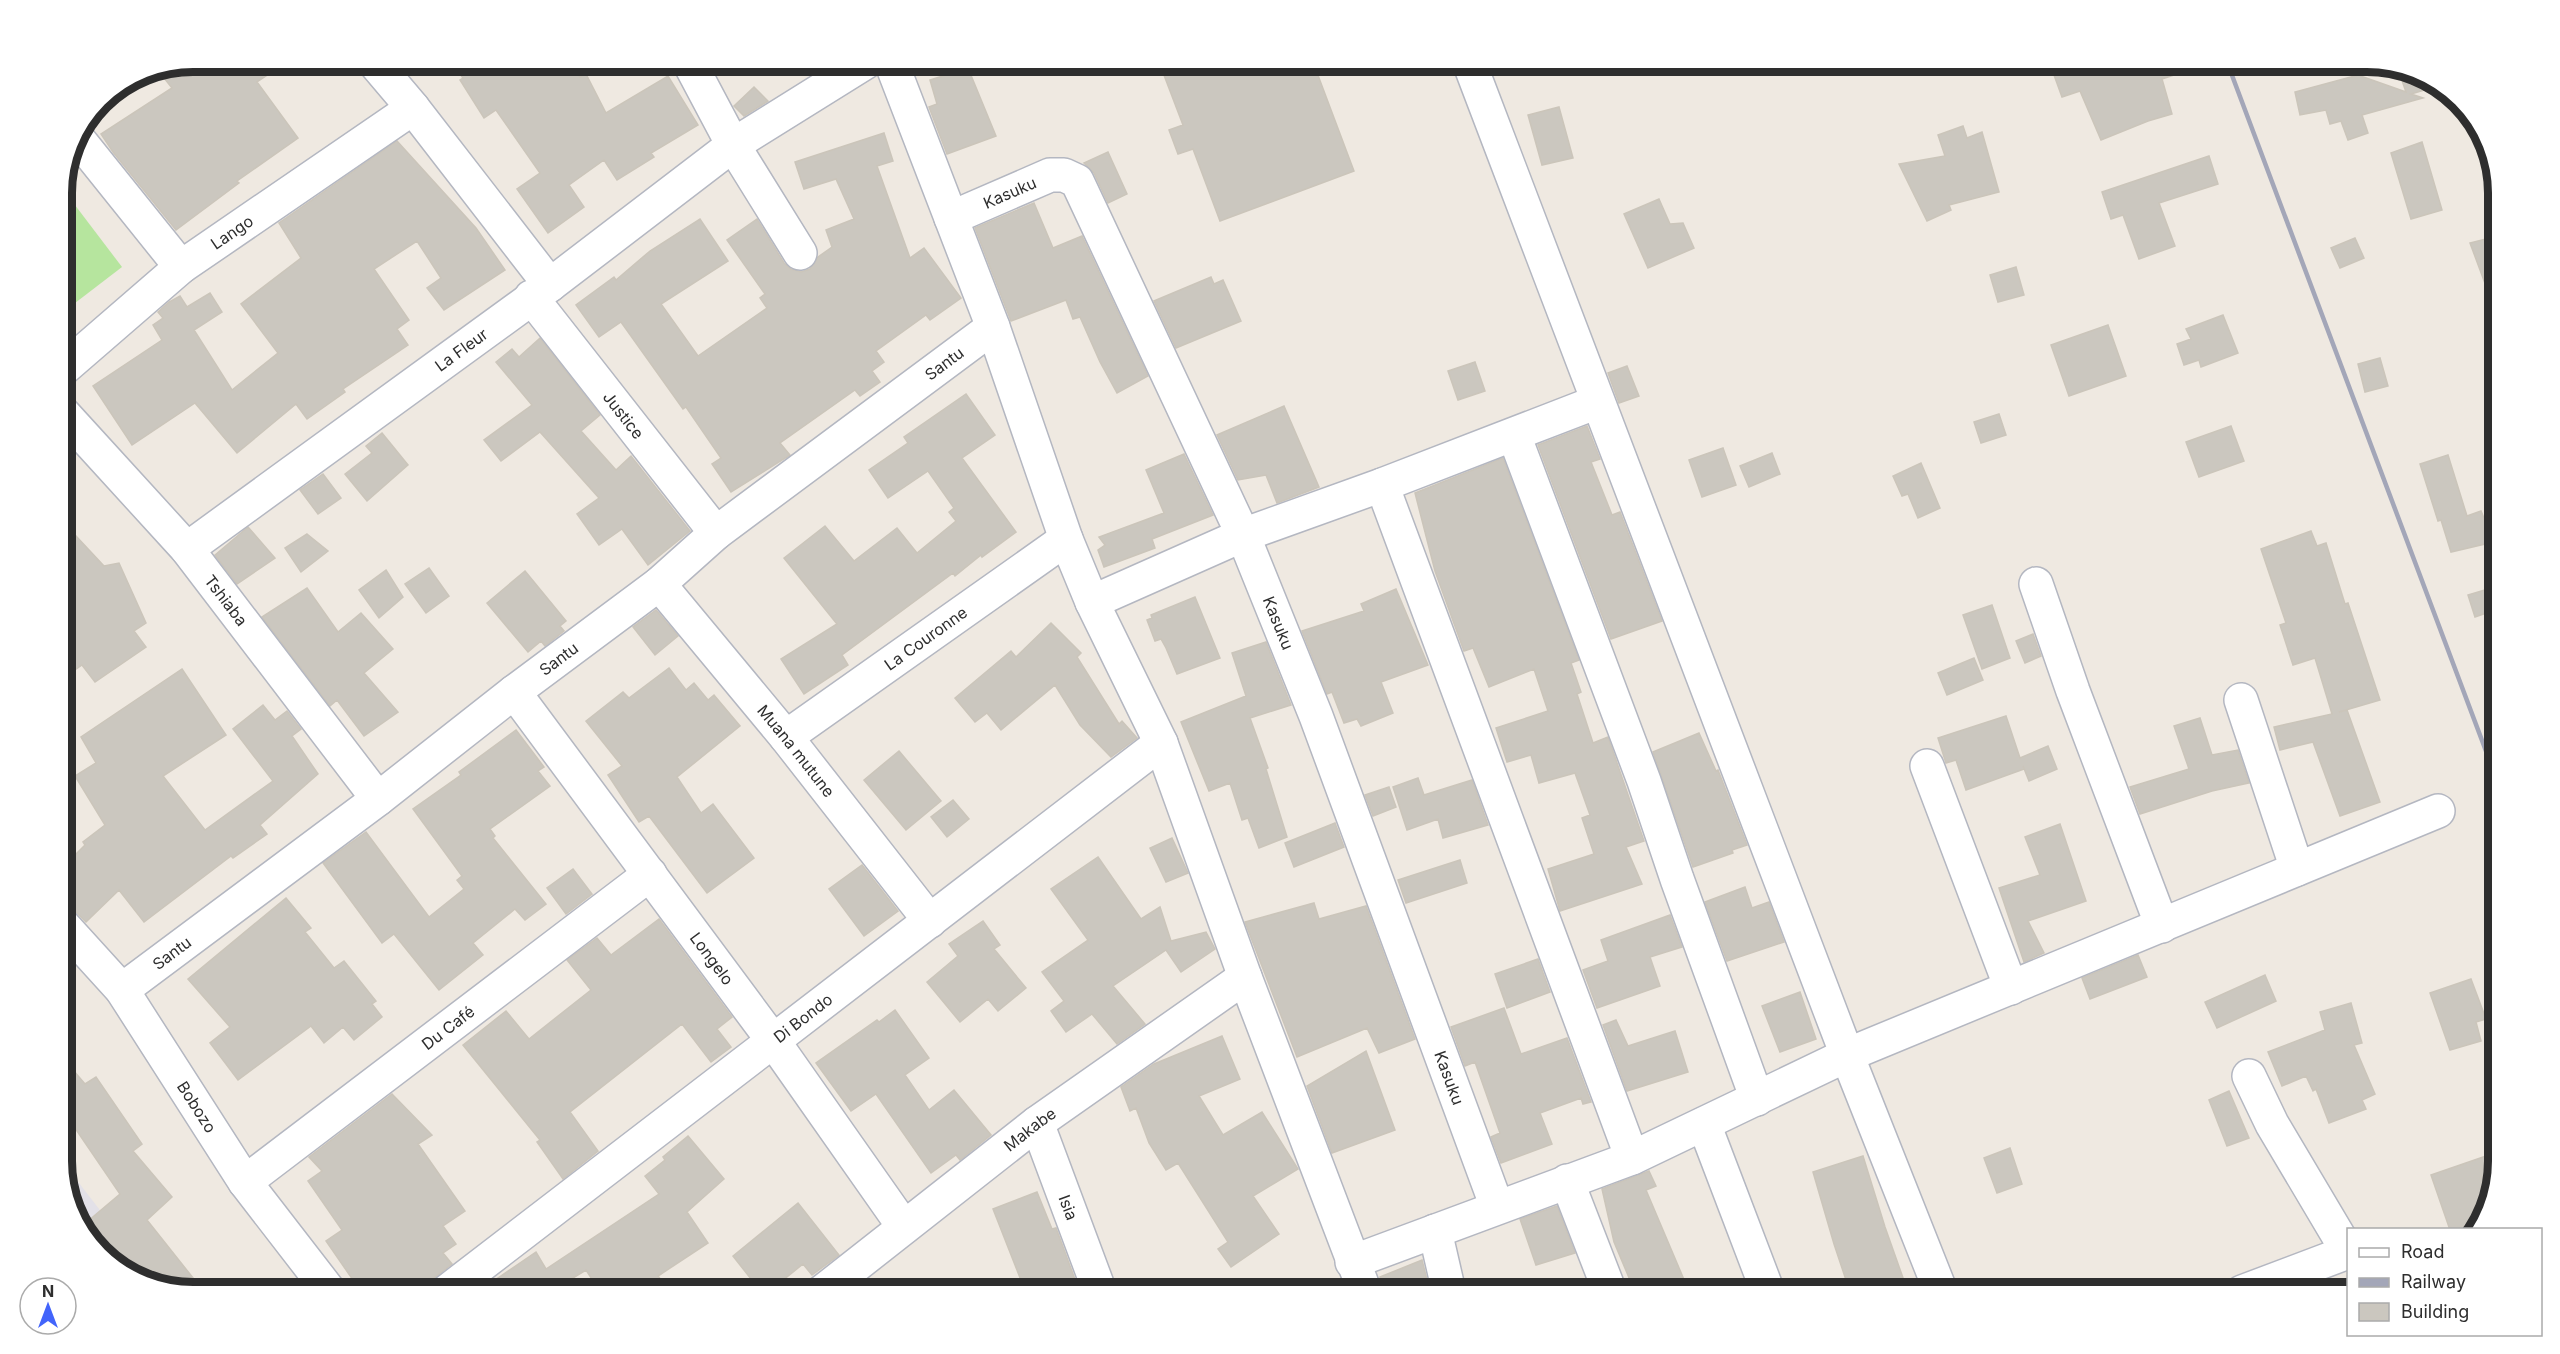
<svg xmlns="http://www.w3.org/2000/svg" width="2560" height="1354" font-family="Inter,sans-serif">
<style>
.industrial{fill:#e3e1e8}
.green{fill:#b6e59e}
.building{fill:#cbc7bf;stroke:#cbc5ba;stroke-width:1.5}
.lines{fill:none;stroke-linecap:round;stroke-linejoin:round}
.minor-casing{stroke:#b4b7c1;stroke-width:36}
.minor{stroke:#fff;stroke-width:33}
.rail{stroke:#a3a6b8;stroke-width:4.5}
.labels{text-anchor:middle;stroke-width:4.5;stroke-linejoin:round;paint-order:stroke}
.street-label{font-size:16px;fill:#2e2e2e;stroke:#fff}
.rim{fill:none;stroke:#2e2e2e;stroke-width:8}
</style>
<rect width="100%" height="100%" fill="#efe9e1"/>
<path class="industrial" d="M 62,1161 L 157,1284 L 135,1279 L 83,1234 L 62,1170 Z"/>
<path class="green" d="M 62,188 L 122,267 L 62,313 Z"/>
<path class="building" d="M 193,62 L 287,62 L 257,82 L 298,138 L 237,181 L 239,183 L 176,230 L 113,152 L 101,134 L 172,88 L 157,69 Z
M 451,62 L 570,62 L 580,77 L 586,74 L 606,113 L 668,76 L 698,125 L 651,153 L 654,157 L 617,180 L 604,160 L 569,185 L 584,207 L 548,233 L 517,189 L 540,173 L 496,110 L 484,118 L 460,80 L 463,78 Z
M 1159,62 L 1313,62 L 1354,171 L 1220,221 L 1193,149 L 1178,154 L 1169,130 L 1183,125 Z
M 2067,62 L 2203,62 L 2204,65 L 2162,79 L 2172,114 L 2148,121 L 2101,140 L 2080,91 L 2062,97 L 2054,75 L 2069,70 Z
M 968,68 L 996,136 L 947,154 L 929,107 L 937,104 L 930,80 Z
M 2398,69 L 2425,75 L 2438,86 L 2411,94 L 2423,98 L 2362,115 L 2368,133 L 2348,140 L 2341,121 L 2330,124 L 2326,110 L 2300,115 L 2295,92 L 2358,75 L 2406,92 Z
M 754,87 L 768,101 L 744,116 L 734,106 Z
M 1559,107 L 1573,158 L 1542,165 L 1528,115 Z
M 1963,126 L 1967,138 L 1982,132 L 1999,192 L 1949,205 L 1951,210 L 1927,221 L 1899,164 L 1945,156 L 1938,135 Z
M 884,133 L 893,161 L 877,166 L 910,258 L 924,248 L 961,298 L 930,320 L 926,315 L 876,351 L 884,362 L 872,371 L 880,382 L 860,396 L 855,390 L 780,443 L 790,455 L 731,492 L 712,464 L 721,458 L 686,407 L 683,409 L 621,322 L 599,337 L 576,305 L 614,277 L 616,280 L 650,251 L 700,219 L 728,261 L 661,304 L 698,356 L 767,308 L 760,298 L 765,294 L 727,240 L 757,219 L 784,263 L 791,269 L 801,272 L 810,269 L 818,257 L 832,247 L 826,230 L 854,219 L 836,179 L 804,189 L 795,162 Z
M 397,141 L 476,228 L 505,270 L 444,310 L 427,288 L 441,278 L 417,241 L 374,269 L 409,320 L 397,329 L 408,345 L 343,389 L 345,392 L 307,419 L 296,404 L 237,453 L 195,403 L 132,445 L 93,386 L 162,340 L 153,325 L 163,318 L 158,312 L 169,302 L 180,296 L 187,307 L 210,293 L 222,312 L 194,330 L 232,390 L 278,353 L 241,304 L 301,258 L 279,223 Z
M 2422,142 L 2442,210 L 2411,219 L 2391,153 Z
M 1108,152 L 1127,194 L 1108,203 L 1094,173 L 1084,163 Z
M 2209,156 L 2218,184 L 2159,203 L 2175,246 L 2139,259 L 2123,215 L 2111,219 L 2102,192 Z
M 1659,199 L 1670,224 L 1683,223 L 1694,248 L 1648,268 L 1624,214 Z
M 1034,203 L 1053,248 L 1082,236 L 1148,376 L 1117,393 L 1100,362 L 1080,317 L 1073,319 L 1066,300 L 1011,321 L 975,228 Z
M 2498,236 L 2498,313 L 2496,313 L 2470,243 Z
M 2355,238 L 2364,258 L 2340,268 L 2331,248 Z
M 2016,267 L 2024,295 L 1998,302 L 1990,275 Z
M 1211,277 L 1214,284 L 1223,280 L 1241,321 L 1176,348 L 1154,301 Z
M 2223,315 L 2238,353 L 2201,367 L 2199,360 L 2184,365 L 2177,344 L 2191,339 L 2186,329 Z
M 2108,325 L 2126,376 L 2069,396 L 2051,345 Z
M 540,338 L 600,415 L 581,431 L 616,470 L 631,456 L 690,531 L 648,565 L 622,529 L 599,545 L 577,514 L 599,498 L 540,432 L 501,461 L 484,440 L 532,405 L 496,362 L 512,349 L 519,357 Z
M 2380,358 L 2388,386 L 2365,392 L 2358,364 Z
M 1475,362 L 1485,391 L 1458,400 L 1448,371 Z
M 1627,366 L 1639,396 L 1619,403 L 1608,373 Z
M 966,394 L 995,435 L 962,458 L 1016,532 L 982,557 L 981,555 L 955,576 L 953,573 L 842,655 L 848,665 L 804,694 L 781,659 L 837,624 L 784,558 L 825,526 L 854,561 L 897,528 L 917,553 L 956,521 L 949,512 L 954,508 L 928,471 L 888,498 L 869,470 L 908,443 L 904,437 Z
M 1284,406 L 1319,487 L 1277,503 L 1266,475 L 1238,480 L 1217,435 Z
M 1999,414 L 2006,435 L 1981,443 L 1974,422 Z
M 1587,426 L 1600,459 L 1591,462 L 1612,515 L 1620,512 L 1662,621 L 1611,639 L 1538,445 Z
M 2231,426 L 2244,461 L 2199,477 L 2186,442 Z
M 382,433 L 408,465 L 367,501 L 345,474 L 372,453 L 366,446 Z
M 1723,448 L 1736,485 L 1702,497 L 1689,460 Z
M 1772,453 L 1780,474 L 1749,487 L 1740,466 Z
M 1184,454 L 1213,515 L 1152,539 L 1155,548 L 1104,567 L 1098,550 L 1105,545 L 1099,537 L 1164,513 L 1146,470 Z
M 2448,455 L 2467,516 L 2481,511 L 2494,542 L 2451,552 L 2441,520 L 2438,521 L 2420,464 Z
M 1503,458 L 1579,660 L 1571,663 L 1581,692 L 1577,694 L 1593,743 L 1608,737 L 1644,841 L 1626,847 L 1642,884 L 1560,911 L 1548,869 L 1594,854 L 1582,818 L 1590,815 L 1575,773 L 1539,783 L 1531,755 L 1507,762 L 1496,728 L 1548,711 L 1534,669 L 1489,687 L 1473,648 L 1464,651 L 1435,571 L 1415,493 Z
M 1921,463 L 1940,508 L 1918,518 L 1908,494 L 1902,496 L 1893,476 Z
M 323,474 L 341,498 L 318,514 L 300,490 Z
M 62,521 L 104,566 L 119,563 L 146,623 L 134,631 L 146,647 L 95,682 L 82,665 L 62,679 Z
M 248,527 L 275,558 L 237,584 L 215,555 Z
M 2311,531 L 2317,546 L 2326,543 L 2345,604 L 2348,603 L 2380,700 L 2339,712 L 2347,710 L 2380,802 L 2340,816 L 2313,742 L 2280,750 L 2274,727 L 2332,714 L 2315,658 L 2293,665 L 2280,625 L 2286,623 L 2261,549 Z
M 307,534 L 328,551 L 301,572 L 285,548 Z
M 429,568 L 449,596 L 426,613 L 405,584 Z
M 386,570 L 403,597 L 379,618 L 359,590 Z
M 525,571 L 566,621 L 560,626 L 564,631 L 545,646 L 541,641 L 528,652 L 487,603 Z
M 2498,586 L 2498,609 L 2475,617 L 2468,595 Z
M 307,588 L 338,632 L 361,613 L 393,649 L 364,673 L 398,712 L 364,736 L 337,700 L 330,706 L 262,617 Z
M 1396,589 L 1428,665 L 1381,682 L 1393,713 L 1361,726 L 1357,719 L 1344,723 L 1332,692 L 1327,694 L 1302,631 L 1364,611 L 1361,604 Z
M 1195,597 L 1220,658 L 1177,674 L 1166,648 L 1161,639 L 1155,641 L 1147,620 L 1152,618 L 1151,615 Z
M 1992,605 L 2010,658 L 1982,669 L 1963,615 Z
M 656,610 L 678,636 L 655,655 L 633,627 Z
M 1051,623 L 1081,653 L 1077,657 L 1119,724 L 1122,721 L 1137,738 L 1111,757 L 1080,725 L 1055,685 L 1001,730 L 987,713 L 975,722 L 955,698 L 1011,651 L 1016,657 Z
M 2033,634 L 2041,656 L 2025,663 L 2016,641 Z
M 1266,642 L 1291,705 L 1250,718 L 1268,768 L 1266,769 L 1287,837 L 1259,848 L 1248,818 L 1242,820 L 1230,783 L 1209,791 L 1181,722 L 1246,696 L 1232,653 Z
M 1974,658 L 1983,680 L 1947,695 L 1938,673 Z
M 669,668 L 686,690 L 694,683 L 708,700 L 714,695 L 740,726 L 677,777 L 701,813 L 713,804 L 754,858 L 707,893 L 649,816 L 639,822 L 608,775 L 622,766 L 586,721 L 623,692 L 629,698 Z
M 182,669 L 226,735 L 163,776 L 205,830 L 273,781 L 233,729 L 263,705 L 275,720 L 287,711 L 301,729 L 292,736 L 318,774 L 260,825 L 267,834 L 233,858 L 231,856 L 144,922 L 119,890 L 86,922 L 62,898 L 62,868 L 85,845 L 83,842 L 105,825 L 75,776 L 96,763 L 81,737 Z
M 2006,716 L 2020,758 L 2048,746 L 2057,769 L 2029,781 L 2023,766 L 2024,769 L 1966,790 L 1956,760 L 1946,763 L 1938,738 Z
M 2200,718 L 2212,755 L 2238,750 L 2249,783 L 2212,791 L 2140,814 L 2130,787 L 2189,769 L 2174,726 Z
M 516,730 L 544,767 L 538,771 L 550,786 L 490,829 L 495,836 L 493,838 L 546,904 L 525,920 L 515,909 L 473,943 L 483,955 L 439,990 L 394,934 L 382,943 L 323,863 L 366,832 L 429,917 L 464,889 L 457,880 L 462,876 L 413,809 L 461,775 L 459,772 Z
M 1699,733 L 1716,771 L 1718,770 L 1747,845 L 1732,850 L 1733,853 L 1693,867 L 1653,752 Z
M 899,751 L 941,801 L 906,830 L 864,780 Z
M 1418,778 L 1424,795 L 1472,780 L 1488,825 L 1443,838 L 1438,819 L 1407,830 L 1393,787 Z
M 1389,787 L 1396,807 L 1373,816 L 1365,795 Z
M 953,800 L 969,819 L 947,837 L 931,817 Z
M 1335,823 L 1344,847 L 1294,867 L 1285,843 Z
M 2060,824 L 2086,901 L 2028,921 L 2044,953 L 2024,962 L 1999,888 L 2040,875 L 2025,837 Z
M 1172,838 L 1188,873 L 1166,882 L 1150,848 Z
M 1098,857 L 1141,919 L 1160,907 L 1171,941 L 1206,932 L 1215,949 L 1181,972 L 1166,950 L 1113,986 L 1145,1024 L 1117,1044 L 1092,1014 L 1066,1032 L 1051,1011 L 1064,1001 L 1042,972 L 1088,940 L 1051,889 Z
M 1460,860 L 1467,883 L 1406,903 L 1398,880 Z
M 862,865 L 898,911 L 864,936 L 829,889 Z
M 573,869 L 592,894 L 566,914 L 547,888 Z
M 1745,887 L 1752,908 L 1769,902 L 1784,942 L 1727,961 L 1705,902 Z
M 286,898 L 311,928 L 305,932 L 334,968 L 344,961 L 376,1001 L 372,1004 L 382,1017 L 354,1040 L 343,1027 L 324,1043 L 311,1026 L 238,1080 L 210,1043 L 230,1027 L 188,979 Z
M 1314,903 L 1319,919 L 1366,906 L 1415,1039 L 1379,1053 L 1367,1028 L 1297,1057 L 1245,922 Z
M 1670,915 L 1682,947 L 1650,957 L 1660,986 L 1597,1008 L 1583,970 L 1608,961 L 1601,940 Z
M 659,919 L 732,1017 L 717,1029 L 731,1047 L 711,1062 L 682,1024 L 570,1112 L 598,1151 L 563,1179 L 537,1142 L 540,1140 L 463,1045 L 506,1011 L 529,1039 L 591,990 L 567,960 L 597,938 L 611,955 Z
M 983,921 L 1000,945 L 994,949 L 1026,988 L 998,1011 L 988,999 L 960,1022 L 927,982 L 958,956 L 949,944 Z
M 2138,955 L 2147,977 L 2090,999 L 2082,978 Z
M 1538,959 L 1550,992 L 1507,1008 L 1495,974 Z
M 2265,975 L 2276,1001 L 2217,1028 L 2205,1002 Z
M 2471,979 L 2486,1019 L 2476,1022 L 2481,1041 L 2450,1050 L 2430,993 Z
M 1800,992 L 1816,1039 L 1780,1052 L 1762,1006 Z
M 2351,1003 L 2362,1043 L 2354,1045 L 2375,1094 L 2362,1100 L 2366,1109 L 2329,1123 L 2316,1089 L 2313,1091 L 2306,1076 L 2282,1086 L 2268,1052 L 2325,1030 L 2320,1012 Z
M 1504,1008 L 1521,1054 L 1567,1038 L 1591,1102 L 1583,1104 L 1581,1098 L 1540,1113 L 1552,1144 L 1501,1163 L 1491,1137 L 1500,1133 L 1475,1062 L 1465,1066 L 1451,1027 Z
M 895,1010 L 929,1058 L 905,1075 L 929,1110 L 954,1090 L 991,1135 L 960,1160 L 956,1155 L 931,1173 L 876,1094 L 851,1111 L 816,1063 L 877,1020 L 879,1022 Z
M 1616,1020 L 1628,1046 L 1675,1031 L 1688,1072 L 1627,1091 L 1603,1025 Z
M 1222,1036 L 1240,1079 L 1199,1096 L 1223,1135 L 1262,1112 L 1298,1169 L 1253,1196 L 1279,1234 L 1231,1267 L 1218,1249 L 1228,1242 L 1178,1163 L 1166,1170 L 1149,1143 L 1136,1108 L 1130,1111 L 1121,1087 L 1154,1064 Z
M 1366,1051 L 1395,1130 L 1332,1153 L 1307,1086 Z
M 62,1057 L 85,1084 L 96,1077 L 142,1144 L 133,1151 L 172,1197 L 147,1220 L 205,1293 L 193,1293 L 135,1279 L 88,1221 L 120,1194 L 62,1109 Z
M 2229,1091 L 2249,1138 L 2227,1146 L 2209,1100 Z
M 392,1094 L 432,1135 L 418,1144 L 465,1211 L 443,1226 L 456,1244 L 443,1253 L 452,1264 L 434,1278 L 429,1284 L 428,1293 L 362,1293 L 326,1241 L 342,1230 L 308,1181 L 322,1171 L 309,1157 Z
M 688,1136 L 724,1179 L 687,1212 L 708,1243 L 658,1276 L 671,1293 L 601,1293 L 586,1270 L 558,1287 L 561,1293 L 476,1293 L 536,1252 L 546,1269 L 659,1194 L 645,1176 L 665,1160 L 663,1157 Z
M 2010,1148 L 2022,1184 L 1997,1193 L 1984,1158 Z
M 2489,1155 L 2496,1174 L 2485,1219 L 2476,1230 L 2450,1230 L 2431,1175 Z
M 1863,1156 L 1885,1227 L 1908,1292 L 1850,1292 L 1834,1244 L 1813,1172 Z
M 1649,1171 L 1656,1186 L 1646,1190 L 1685,1282 L 1660,1292 L 1635,1292 L 1614,1242 L 1602,1189 Z
M 1037,1192 L 1052,1229 L 1056,1228 L 1080,1293 L 1026,1293 L 993,1209 Z
M 798,1203 L 839,1255 L 812,1275 L 803,1264 L 767,1293 L 762,1293 L 733,1256 Z
M 1557,1206 L 1575,1253 L 1536,1265 L 1520,1219 Z
M 1422,1260 L 1430,1292 L 1383,1292 L 1380,1277 Z"/>
<g class="lines">
<g class="minor-casing">
<g id="minor">
<path d="M 374,62 L 413,108 L 550,285"/>
<path d="M 689,62 L 733,145 L 800,253"/>
<path d="M 891,62 L 993,327 L 1066,539 L 1092,602 L 1161,743 L 1245,977 L 1365,1292"/>
<path d="M 1469,62 L 1847,1055 L 1941,1292"/>
<path d="M 75,135 L 181,267"/>
<path id="s1" d="M 951,218 L 1050,175 L 1064,175 L 1077,181 L 1243,535 L 1316,716 L 1497,1207"/>
<path id="s2" d="M 531,297 L 716,533"/>
<path id="s3" d="M 62,370 L 181,267 L 413,108"/>
<path id="s4" d="M 62,412 L 187,549 L 378,799"/>
<path d="M 1514,435 L 1644,781 L 1677,879 L 1757,1099"/>
<path d="M 1382,485 L 1632,1158"/>
<path id="s5" d="M 187,549 L 550,285 L 733,145 L 866,62"/>
<path id="s6" d="M 659,584 L 786,737 L 930,921"/>
<path d="M 2036,584 L 2073,691 L 2162,926"/>
<path d="M 1092,602 L 1243,535 L 1382,485 L 1597,402"/>
<path id="s7" d="M 514,692 L 774,1042 L 904,1227"/>
<path d="M 2241,700 L 2297,869"/>
<path id="s8" d="M 786,737 L 1066,539"/>
<path d="M 1927,766 L 2011,988"/>
<path id="s9" d="M 62,924 L 122,990 L 245,1182 L 330,1292"/>
<path id="s10" d="M 122,990 L 378,799 L 514,692 L 659,584 L 716,533 L 993,327"/>
<path d="M 2249,1076 L 2272,1124 L 2348,1252"/>
<path id="s11" d="M 1037,1123 L 1100,1292"/>
<path d="M 1704,1124 L 1768,1292"/>
<path d="M 1567,1181 L 1610,1292"/>
<path id="s12" d="M 245,1182 L 650,874"/>
<path d="M 1435,1231 L 1449,1292"/>
<path d="M 1352,1262 L 1632,1158 L 1847,1055 L 2438,811"/>
<path id="s13" d="M 446,1292 L 1161,743"/>
<path id="s14" d="M 822,1292 L 1037,1123 L 1245,977"/>
<path d="M 2242,1292 L 2348,1252"/>
</g>
</g>
<use href="#minor" class="minor"/>
<path class="rail" d="M 2227,62 L 2498,783"/>
</g>
<g class="labels">
<g class="street-label">
<text dy="6" stroke="none"><textPath href="#s1" startOffset="64">Kasuku</textPath></text>
<text dy="6" stroke="none"><textPath href="#s3" startOffset="219">Lango</textPath></text>
<text dy="6" stroke="none"><textPath href="#s5" startOffset="339">La Fleur</textPath></text>
<text dy="6" stroke="none"><textPath href="#s10" startOffset="1034">Santu</textPath></text>
<text dy="6" stroke="none"><textPath href="#s2" startOffset="150">Justice</textPath></text>
<text dy="6" stroke="none"><textPath href="#s4" startOffset="250">Tshiaba</textPath></text>
<text dy="6" stroke="none"><textPath href="#s1" startOffset="622">Kasuku</textPath></text>
<text dy="6" stroke="none"><textPath href="#s8" startOffset="171">La Couronne</textPath></text>
<text dy="6" stroke="none"><textPath href="#s10" startOffset="548">Santu</textPath></text>
<text dy="6" stroke="none"><textPath href="#s6" startOffset="216">Muana mutune</textPath></text>
<text dy="6" stroke="none"><textPath href="#s10" startOffset="62">Santu</textPath></text>
<text dy="6" stroke="none"><textPath href="#s7" startOffset="332">Longelo</textPath></text>
<text dy="6" stroke="none"><textPath href="#s13" startOffset="450">Di Bondo</textPath></text>
<text dy="6" stroke="none"><textPath href="#s12" startOffset="255">Du Café</textPath></text>
<text dy="6" stroke="none"><textPath href="#s1" startOffset="1108">Kasuku</textPath></text>
<text dy="6" stroke="none"><textPath href="#s9" startOffset="228">Bobozo</textPath></text>
<text dy="6" stroke="none"><textPath href="#s14" startOffset="264">Makabe</textPath></text>
<text dy="6" stroke="none"><textPath href="#s11" startOffset="90">Isia</textPath></text>
</g>
</g>
<path d="M0 0H2560V1354H0ZM193 72H2367A121 121 0 0 1 2488 193V1161A121 121 0 0 1 2367 1282H193A121 121 0 0 1 72 1161V193A121 121 0 0 1 193 72Z" fill="#fff" fill-rule="evenodd"/>
<path class="rim" d="M193 72H2367A121 121 0 0 1 2488 193V1161A121 121 0 0 1 2367 1282H193A121 121 0 0 1 72 1161V193A121 121 0 0 1 193 72Z"/>
<rect x="2347" y="1228" width="195" height="108" fill="#ffffff" stroke="#ababab" stroke-width="1.5"/>
<rect x="2359" y="1248" width="30" height="9" fill="#ffffff" stroke="#ababab" stroke-width="1.5"/>
<text x="2401" y="1258" font-size="18" fill="#2e2e2e">Road</text>
<rect x="2359" y="1278" width="30" height="9" fill="#a3a6b8" stroke="#ababab" stroke-width="1.5"/>
<text x="2401" y="1288" font-size="18" fill="#2e2e2e">Railway</text>
<rect x="2359" y="1303" width="30" height="18" fill="#cbc7bf" stroke="#ababab" stroke-width="1.5"/>
<text x="2401" y="1318" font-size="18" fill="#2e2e2e">Building</text>
<g transform="translate(48 1306)"><circle r="28" fill="#ffffff" stroke="#ababab" stroke-width="1.5"/>
<path d="M0-4.5L10 22L0 15L-10 22Z" fill="#4264fb"/>
<text y="-9" font-size="16" font-weight="bold" text-anchor="middle" fill="#2e2e2e">N</text>
</g>
</svg>
